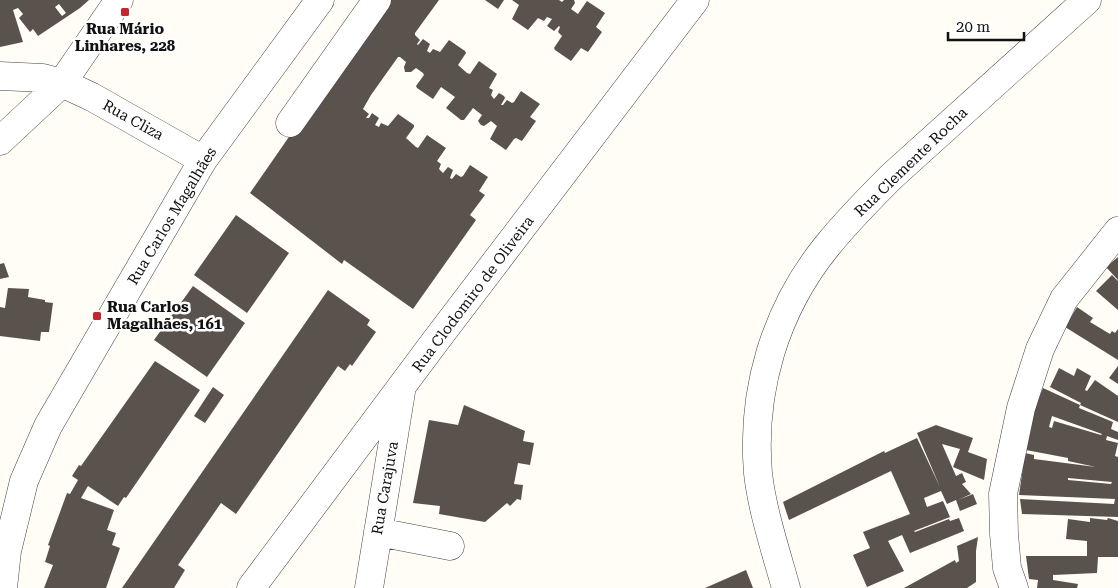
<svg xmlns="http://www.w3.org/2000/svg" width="1118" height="588" font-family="'Roboto Serif',serif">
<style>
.building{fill:#5a524d;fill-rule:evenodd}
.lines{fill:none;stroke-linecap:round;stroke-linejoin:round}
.minor-casing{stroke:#444;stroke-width:29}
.minor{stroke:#fff;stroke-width:28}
.poi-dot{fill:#c4262e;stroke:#fff;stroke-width:2}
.labels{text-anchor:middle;stroke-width:5;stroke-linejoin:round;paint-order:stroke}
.poi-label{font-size:15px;font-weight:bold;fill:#111;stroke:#fff}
.street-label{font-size:15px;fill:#111;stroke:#fff}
</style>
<rect width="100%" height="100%" fill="#fffdf5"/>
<path class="building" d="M 0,0 L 89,0 L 80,8 L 38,36 L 33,29 L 30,32 L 19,18 L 23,14 L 18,8 L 13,10 L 23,42 L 0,47 ZM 59,4 L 66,13 L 62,16 L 55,7 Z
M 384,0 L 439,0 L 415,33 L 415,35 L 420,40 L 417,44 L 418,45 L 423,39 L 430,44 L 427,51 L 430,53 L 433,49 L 440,52 L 449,40 L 465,51 L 466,53 L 458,65 L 467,73 L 470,74 L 479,61 L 497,74 L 489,88 L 493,90 L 491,95 L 494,99 L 499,93 L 504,96 L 505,98 L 501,105 L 503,105 L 507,100 L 512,103 L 514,102 L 521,91 L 540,104 L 530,117 L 536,121 L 522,141 L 516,138 L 514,139 L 506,150 L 490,139 L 497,126 L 491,121 L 484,126 L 481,125 L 478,121 L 482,115 L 473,108 L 464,120 L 461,120 L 446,108 L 455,97 L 441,87 L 433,99 L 417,88 L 416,86 L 424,75 L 423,73 L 416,68 L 411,72 L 405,72 L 404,67 L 406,62 L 400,57 L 398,57 L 371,95 L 363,109 L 369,114 L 366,118 L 369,118 L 372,113 L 379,118 L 375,125 L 379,127 L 381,123 L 388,126 L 398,114 L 414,125 L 414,127 L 406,138 L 416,147 L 418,148 L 427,135 L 446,148 L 437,161 L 441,164 L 439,169 L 443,173 L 448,167 L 453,170 L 450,178 L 452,179 L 456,174 L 461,177 L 463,176 L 470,165 L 488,177 L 479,191 L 485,195 L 470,215 L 476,220 L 413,309 L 344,260 L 342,264 L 250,193 Z
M 485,0 L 504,0 L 498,9 Z
M 512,0 L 559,0 L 562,2 L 564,0 L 574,0 L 575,3 L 571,9 L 578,14 L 587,1 L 605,13 L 596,27 L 602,32 L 588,52 L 581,48 L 571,61 L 555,50 L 554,48 L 562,36 L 558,32 L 560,27 L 559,26 L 554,31 L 547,26 L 552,19 L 547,17 L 544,21 L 538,18 L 528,30 L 512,19 L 519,5 Z
M 236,215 L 289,253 L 247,313 L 194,275 Z
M 1118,257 L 1118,280 L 1106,267 Z
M 4,263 L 9,277 L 0,279 L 0,264 Z
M 1112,275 L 1118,281 L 1118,310 L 1096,291 Z
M 193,286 L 245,323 L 207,377 L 154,340 Z
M 8,288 L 29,289 L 28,297 L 45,300 L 45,302 L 53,303 L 49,332 L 41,332 L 40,341 L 0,336 L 0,307 L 5,308 Z
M 328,290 L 370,320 L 367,325 L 376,332 L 352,366 L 350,364 L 345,371 L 338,366 L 236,514 L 221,503 L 178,565 L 185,570 L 174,588 L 122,588 Z
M 1077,307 L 1093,318 L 1090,322 L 1110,334 L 1112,331 L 1115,333 L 1118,329 L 1118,360 L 1065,327 Z
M 155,361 L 200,390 L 126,498 L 124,497 L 118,506 L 88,486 L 81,498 L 114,510 L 107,530 L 116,533 L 112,545 L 120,548 L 106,588 L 44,588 L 53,565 L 45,562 L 50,546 L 48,545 L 67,493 L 70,494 L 78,480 L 72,476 L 79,465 L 81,466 Z
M 1118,366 L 1118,384 L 1109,378 Z
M 1059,368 L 1074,376 L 1077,368 L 1091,376 L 1085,390 L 1087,391 L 1095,380 L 1118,396 L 1118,422 L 1080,405 L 1081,403 L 1050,387 Z
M 213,387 L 224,395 L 205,423 L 194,416 Z
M 1043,388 L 1080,405 L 1079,408 L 1113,422 L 1111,429 L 1118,432 L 1118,440 L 1107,436 L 1106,440 L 1118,443 L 1115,456 L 1118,457 L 1118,517 L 1022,514 L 1020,499 L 1114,504 L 1115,499 L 1019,495 L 1025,453 L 1034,455 L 1034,459 L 1096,467 L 1068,461 L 1068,458 L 1026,450 L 1034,410 ZM 1052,416 L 1102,434 L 1101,435 L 1054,421 L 1052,428 L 1049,427 ZM 1068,478 L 1112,482 L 1111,484 L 1068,480 Z
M 464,405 L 525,431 L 523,441 L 534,443 L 530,465 L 518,463 L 514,484 L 523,485 L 521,500 L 517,499 L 510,506 L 507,503 L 485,522 L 439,514 L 440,506 L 413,503 L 429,420 L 458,425 Z
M 936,425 L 973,438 L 968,452 L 987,459 L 984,480 L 953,467 L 960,449 L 942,444 L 956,476 L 962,473 L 966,482 L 962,484 L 971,494 L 958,500 L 973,494 L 977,504 L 960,511 L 956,500 L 947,504 L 941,491 L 924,498 L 927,507 L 943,501 L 950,517 L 914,531 L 915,532 L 949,519 L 950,521 L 959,518 L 964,531 L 910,553 L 902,535 L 888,541 L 904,571 L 867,587 L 853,555 L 870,548 L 863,532 L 910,514 L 891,471 L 789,520 L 783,502 L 884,451 L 885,453 L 887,452 L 917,438 L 940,487 L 917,433 Z
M 1090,518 L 1107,520 L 1108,518 L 1118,521 L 1118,557 L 1098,557 L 1097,573 L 1053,575 L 1053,580 L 1078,584 L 1077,588 L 1037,588 L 1038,580 L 1029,579 L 1026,556 L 1087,556 L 1087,541 L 1066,539 L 1068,519 L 1090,522 Z
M 978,537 L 976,551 L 976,582 L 967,588 L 904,588 L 955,560 L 956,563 L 959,561 L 957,546 Z
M 746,570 L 753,588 L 705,588 Z"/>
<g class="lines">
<g class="minor-casing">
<path id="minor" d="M 0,76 L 43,78 L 62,83 L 92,97 L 203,160
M 290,123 L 377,0
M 0,141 L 62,83 L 119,0
M 378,532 L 450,546
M 3,588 L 7,551 L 24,481 L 48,426 L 203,160 L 320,0
M 251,588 L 437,339 L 695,0
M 369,588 L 401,392
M 786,588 C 776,552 762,510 758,473 C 751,391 775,310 827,246 C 847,221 870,198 892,176 L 1087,0
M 1014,588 L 1007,568 L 1004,534 L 1003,494 L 1021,408 L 1040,349 L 1064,299 L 1118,231"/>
</g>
<use href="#minor" class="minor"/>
</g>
<g class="poi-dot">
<rect x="120" y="7" width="10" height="10" rx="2.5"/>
<rect x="92" y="311" width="10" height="10" rx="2.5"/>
</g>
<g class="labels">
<g class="poi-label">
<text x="125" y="34">Rua Mário<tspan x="125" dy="17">Linhares, 228</tspan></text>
<text x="107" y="312" text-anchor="start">Rua Carlos<tspan x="107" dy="17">Magalhães, 161</tspan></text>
</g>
<g class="street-label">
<text transform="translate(133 120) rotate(29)" y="5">Rua Cliza</text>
<text transform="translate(911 162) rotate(-44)" y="5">Rua Clemente Rocha</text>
<text transform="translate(172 216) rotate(-59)" y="5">Rua Carlos Magalhães</text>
<text transform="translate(473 294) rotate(-53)" y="5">Rua Clodomiro de Oliveira</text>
<text transform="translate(385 488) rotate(-80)" y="5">Rua Carajuva</text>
</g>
</g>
<path d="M948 32v8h76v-8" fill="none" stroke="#111111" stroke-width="2.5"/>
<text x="956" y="32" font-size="15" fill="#111111" stroke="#ffffff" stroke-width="4" paint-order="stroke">20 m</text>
</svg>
